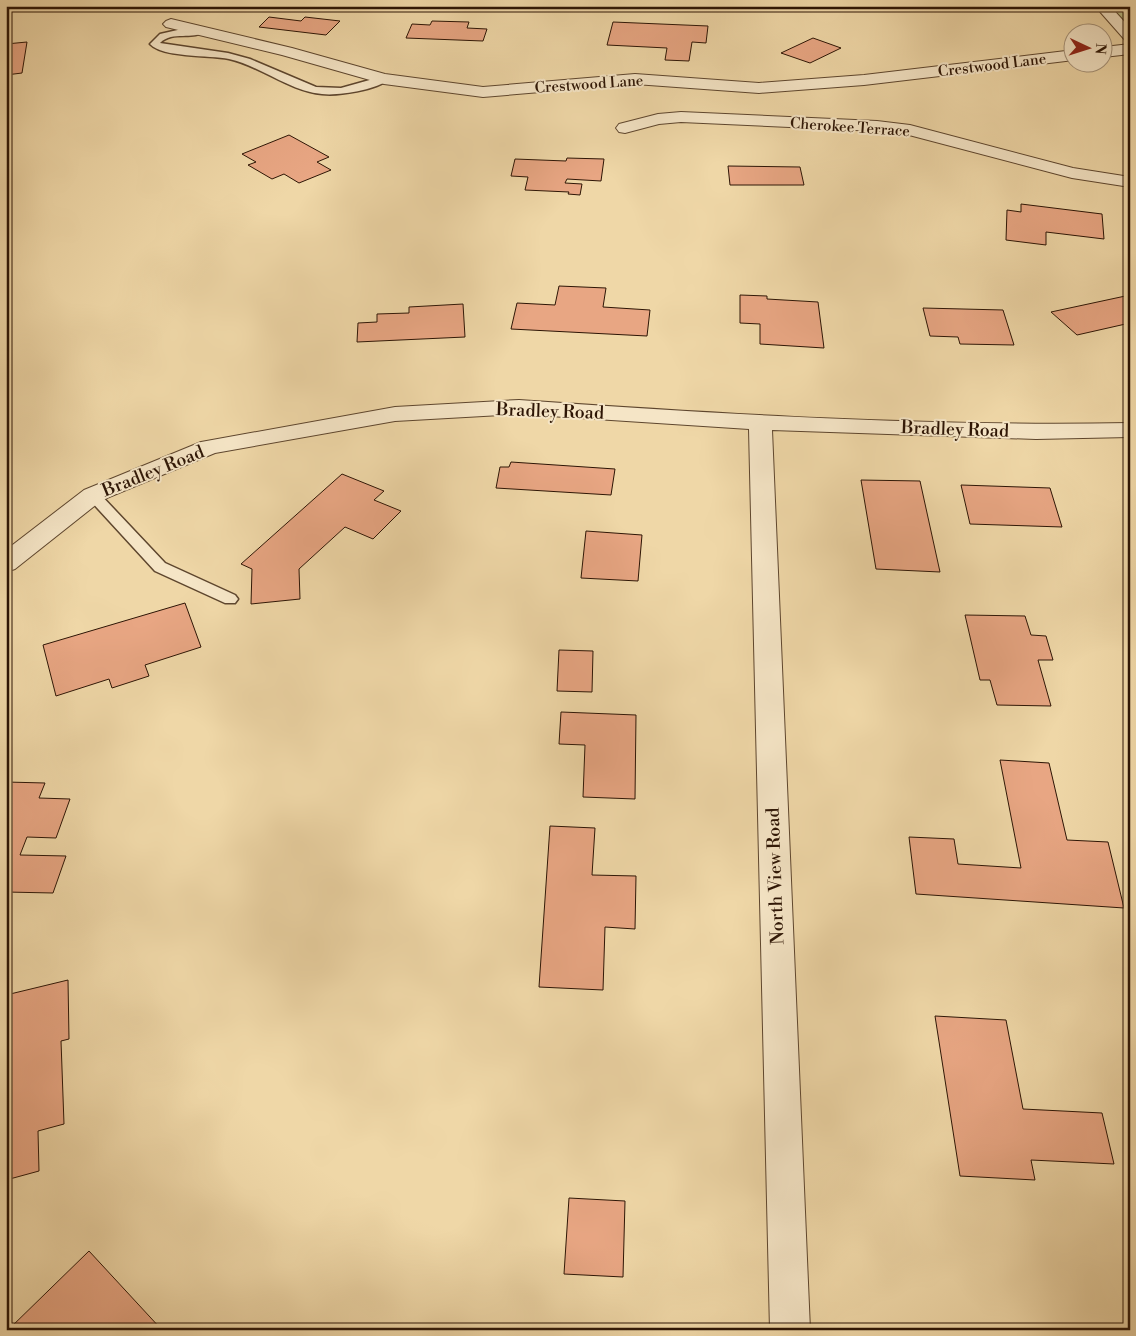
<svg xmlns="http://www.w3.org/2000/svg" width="1136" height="1336" font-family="'Libre Bodoni',serif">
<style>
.green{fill:#bbbe85;stroke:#746a45}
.building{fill:#e8a683;stroke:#2d1505}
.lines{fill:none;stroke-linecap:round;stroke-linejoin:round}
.lane-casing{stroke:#5e462e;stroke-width:3}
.street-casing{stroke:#5e462e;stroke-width:2}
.lane{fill:#f5e5c6;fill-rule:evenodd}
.street{fill:#f5e5c6;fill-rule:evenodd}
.labels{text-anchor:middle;stroke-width:4;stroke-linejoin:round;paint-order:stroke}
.far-street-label{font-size:15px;fill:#2d1505;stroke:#f5e5c6}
.street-label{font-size:18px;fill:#2d1505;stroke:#f5e5c6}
</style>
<rect width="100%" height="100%" fill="#efd7a7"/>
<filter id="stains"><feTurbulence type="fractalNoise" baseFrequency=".004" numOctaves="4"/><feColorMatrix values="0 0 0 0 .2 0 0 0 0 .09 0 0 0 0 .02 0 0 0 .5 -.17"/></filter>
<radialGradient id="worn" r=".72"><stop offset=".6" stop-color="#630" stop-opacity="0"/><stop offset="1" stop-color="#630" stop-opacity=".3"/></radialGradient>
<path class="green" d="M 1108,6 L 1130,6 L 1130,50 Z"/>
<path class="building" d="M 269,17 L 301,21 L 305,17 L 340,21 L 326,35 L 259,27 Z
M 432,21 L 469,22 L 467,28 L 487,29 L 483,41 L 406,38 L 412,24 L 430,25 Z
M 613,22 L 708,26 L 706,43 L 692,42 L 689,61 L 665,60 L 667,48 L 607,45 Z
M 813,38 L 841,48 L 810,63 L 781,53 Z
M 27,42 L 22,73 L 6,75 L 6,44 Z
M 289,135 L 329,157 L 317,162 L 331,170 L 299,183 L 284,174 L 272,179 L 248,165 L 256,162 L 242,154 Z
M 567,158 L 604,159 L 601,181 L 567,179 L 565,183 L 582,184 L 580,195 L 568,194 L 569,192 L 525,190 L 528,177 L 511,176 L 515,159 L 566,161 Z
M 728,166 L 800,167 L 804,185 L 730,185 Z
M 1021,204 L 1102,214 L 1104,239 L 1046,232 L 1046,245 L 1006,240 L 1007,210 L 1021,212 Z
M 559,286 L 606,288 L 603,307 L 650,310 L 647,336 L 511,329 L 517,303 L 555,305 Z
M 740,295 L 767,296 L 767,299 L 818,302 L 824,348 L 760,344 L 760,324 L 740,323 Z
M 1130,295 L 1130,323 L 1077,335 L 1051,312 Z
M 463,304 L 465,337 L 357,342 L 358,323 L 377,322 L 377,314 L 409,313 L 409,307 Z
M 923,308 L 1003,310 L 1014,345 L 960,344 L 958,337 L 930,336 Z
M 511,462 L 615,469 L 611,495 L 496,488 L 500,467 L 509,467 Z
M 342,474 L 384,491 L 374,500 L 401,511 L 373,539 L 345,527 L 299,569 L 300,599 L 251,604 L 252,569 L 241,564 Z
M 861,480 L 920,481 L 940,572 L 876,569 Z
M 961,485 L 1050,488 L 1062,527 L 970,524 Z
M 586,531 L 642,535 L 638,581 L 581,578 Z
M 185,603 L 201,647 L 145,665 L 149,676 L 112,688 L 109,679 L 56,696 L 43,645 Z
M 965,615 L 1025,616 L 1031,635 L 1046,636 L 1053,660 L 1038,660 L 1051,706 L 997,705 L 990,680 L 980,680 Z
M 559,650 L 593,651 L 592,692 L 557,691 Z
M 561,712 L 636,715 L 635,799 L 583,797 L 585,745 L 559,744 Z
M 1000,760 L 1049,763 L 1067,840 L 1108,842 L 1124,908 L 916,894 L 909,837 L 954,839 L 958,864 L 1021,868 Z
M 6,782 L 45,783 L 39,798 L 70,799 L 56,838 L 27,837 L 20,855 L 66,856 L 53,893 L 6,892 Z
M 550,826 L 595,828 L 592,875 L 636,876 L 635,929 L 605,927 L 603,990 L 539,987 Z
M 68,980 L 69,1039 L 61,1041 L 64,1124 L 38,1131 L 39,1171 L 6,1180 L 6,995 Z
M 935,1016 L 1006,1020 L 1023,1109 L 1102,1113 L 1114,1164 L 1031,1160 L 1035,1180 L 960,1176 Z
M 569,1198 L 625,1201 L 623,1277 L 564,1274 Z
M 89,1251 L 162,1330 L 8,1330 Z"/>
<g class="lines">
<g class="lane-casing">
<path id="lane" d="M 182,29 L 201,28 L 205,31 C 193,41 173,30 160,43 L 228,53 L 250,59 L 316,87 L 341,88 L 384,76 L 389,79 C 377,90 338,96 322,94 C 289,91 261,66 229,59 C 209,55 163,58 150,44 L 160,34 Z
M 93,490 L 98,492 L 165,563 L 235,595 L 238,599 L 235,603 L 225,603 L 155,571 L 88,498 L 86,495 L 88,492 Z"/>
</g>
<g class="street-casing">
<path id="street" d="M 1095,6 L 1110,6 L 1130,28 L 1130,42 L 1125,40 Z
M 171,19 L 292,48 L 385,74 L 483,87 L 635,74 L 759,83 L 864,75 L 1074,50 L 1074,60 L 864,85 L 759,93 L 635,84 L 483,97 L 384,84 L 282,55 L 166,27 L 163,24 L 166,21 Z
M 1130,44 L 1130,54 L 1104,57 L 1104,47 Z
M 681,112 L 877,121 L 910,125 L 1073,168 L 1130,177 L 1130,187 L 1072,178 L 909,135 L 877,131 L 681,122 L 659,124 L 625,133 L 619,132 L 616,128 L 619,124 L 658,114 Z
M 519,400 C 722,414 926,427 1130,423 L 1130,437 L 1036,439 L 772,430 L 810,1330 L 770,1330 L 749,429 L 519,414 L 395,421 L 215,453 L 102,500 L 15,569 L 6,572 L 6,550 L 84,490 L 201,442 L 395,407 Z"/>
</g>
<use href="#lane" class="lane"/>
<use href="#street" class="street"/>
</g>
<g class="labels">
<g class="far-street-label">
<text transform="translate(992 65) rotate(-7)" y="5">Crestwood Lane</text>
<text transform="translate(589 84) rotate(-4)" y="5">Crestwood Lane</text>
<text transform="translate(850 127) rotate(4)" y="5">Cherokee Terrace</text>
</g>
<g class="street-label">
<text transform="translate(550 411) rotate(2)" y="6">Bradley Road</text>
<text transform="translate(955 429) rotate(2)" y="6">Bradley Road</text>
<text transform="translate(153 471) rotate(-22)" y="6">Bradley Road</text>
<text transform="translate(775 876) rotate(-92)" y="6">North View Road</text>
</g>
</g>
<rect width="1136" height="1336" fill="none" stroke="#efd7a7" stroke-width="25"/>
<rect x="8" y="8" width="1121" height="1321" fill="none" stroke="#2d1505" stroke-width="2.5"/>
<rect x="12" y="12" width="1111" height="1311" fill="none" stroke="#2d1505"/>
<g transform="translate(1088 48) rotate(94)"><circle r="24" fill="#f5e5c6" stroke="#a59279"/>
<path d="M0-4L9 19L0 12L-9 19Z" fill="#8f2418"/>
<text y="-8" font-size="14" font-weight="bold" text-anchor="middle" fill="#2d1505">N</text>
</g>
<rect width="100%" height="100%" filter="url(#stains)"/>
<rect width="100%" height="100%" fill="url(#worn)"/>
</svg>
